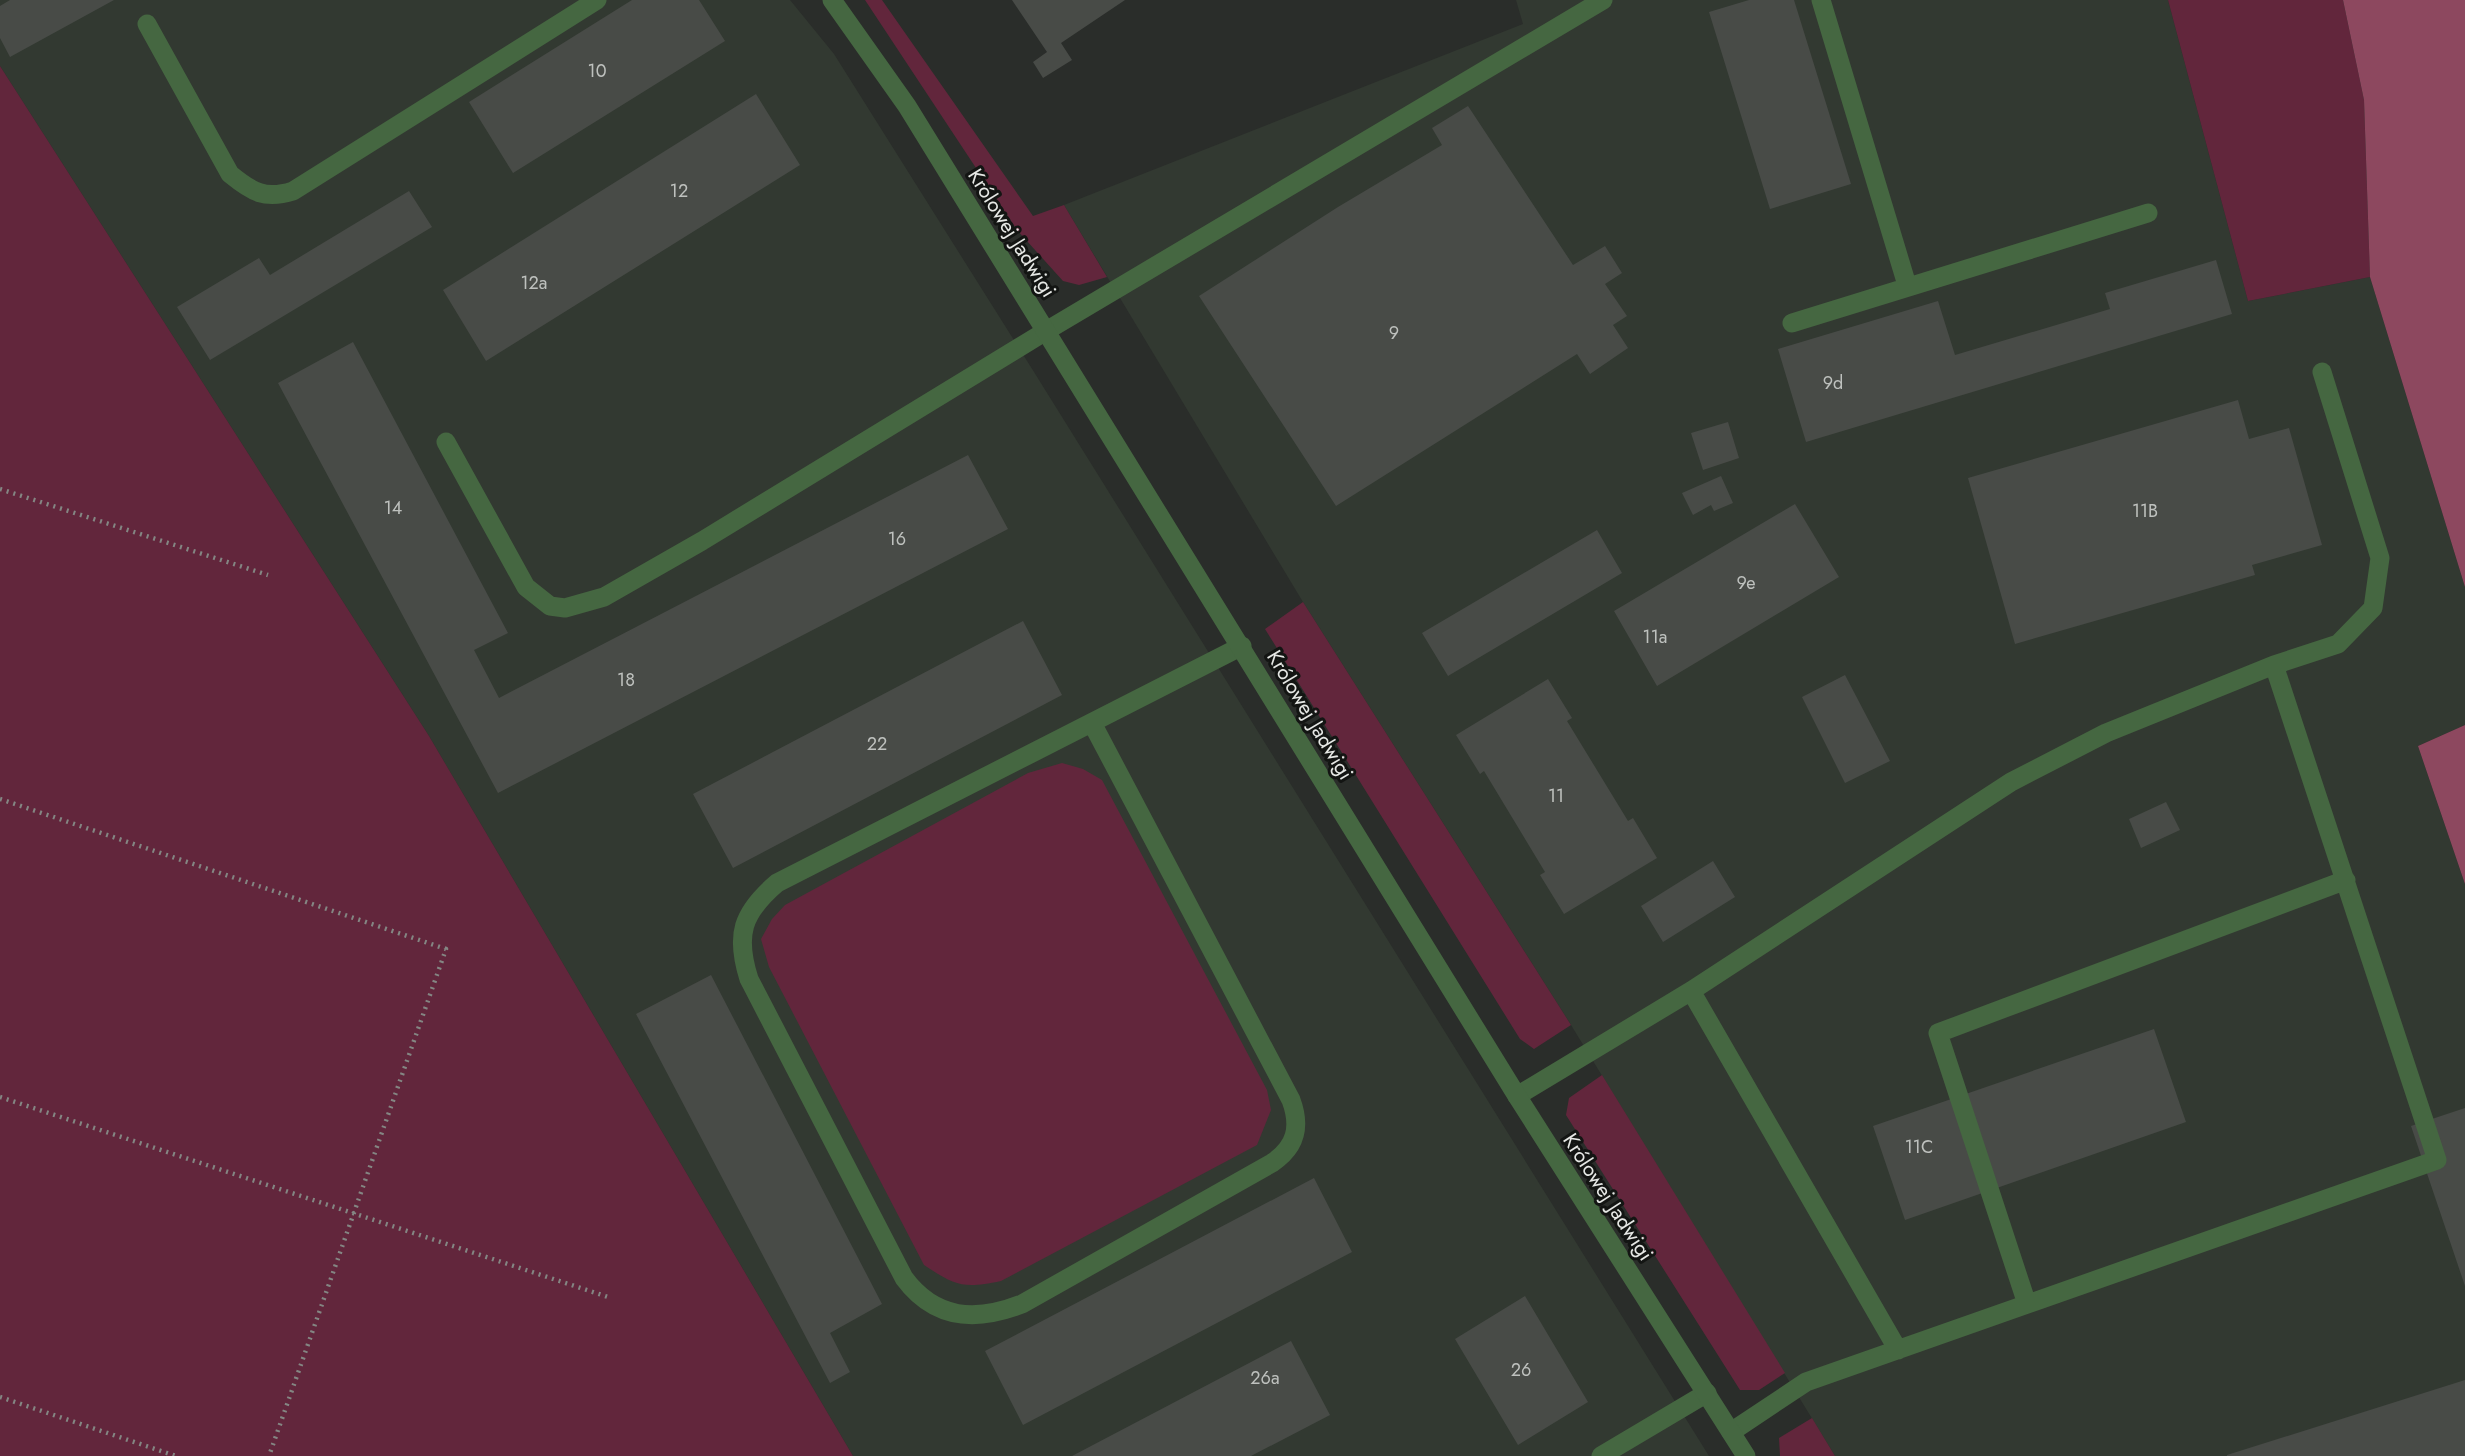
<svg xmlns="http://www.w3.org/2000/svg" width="2465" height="1456" font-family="Jost,sans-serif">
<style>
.built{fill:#323931}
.green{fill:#62263c}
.forest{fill:#8d485f}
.building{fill:#484b47}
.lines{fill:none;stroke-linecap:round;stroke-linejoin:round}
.path{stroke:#848683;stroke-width:4.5;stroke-dasharray:2 5;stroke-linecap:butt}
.service{stroke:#456741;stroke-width:19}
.minor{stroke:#456741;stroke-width:19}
.labels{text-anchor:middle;stroke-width:6;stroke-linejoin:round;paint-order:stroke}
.number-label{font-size:18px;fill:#bec1be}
.street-label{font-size:21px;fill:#e6e8e5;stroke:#131513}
</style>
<rect width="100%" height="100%" fill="#2a2d2a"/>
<path class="built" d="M 0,0 L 790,0 L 834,54 L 1034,372 L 1709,1456 L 853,1456 L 429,736 L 0,66 Z
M 1516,0 L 2168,0 L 2248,301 L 2370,277 L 2465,587 L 2465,725 L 2418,746 L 2465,884 L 2465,1456 L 1835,1456 L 1571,1025 L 1303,602 L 1064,205 L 1523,24 Z"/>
<path class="green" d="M 865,0 L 882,0 L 1033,216 L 1064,205 L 1107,277 L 1079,285 L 1063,281 L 1017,230 Z
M 2168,0 L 2343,0 L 2364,100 L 2370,277 L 2248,301 Z
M 0,66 L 429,736 L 853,1456 L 0,1456 Z
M 1303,602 L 1571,1025 L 1534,1049 L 1520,1039 L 1265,629 Z
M 1062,763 L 1083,769 L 1102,780 L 1267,1090 L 1271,1110 L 1257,1145 L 1001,1281 C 963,1289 956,1286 924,1265 L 769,967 L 761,939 L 772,919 L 785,905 L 1028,773 Z
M 1602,1075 L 1785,1373 L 1759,1390 L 1740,1390 L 1566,1115 L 1569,1098 Z
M 1812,1418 L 1835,1456 L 1780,1456 L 1779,1438 Z"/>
<path class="forest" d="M 2343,0 L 2465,0 L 2465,587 L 2370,277 L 2364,100 Z
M 2465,725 L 2465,884 L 2418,746 Z"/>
<path class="building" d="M 10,0 L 114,0 L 10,57 L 0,38 L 0,6 Z
M 632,0 L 699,0 L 725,41 L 513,173 L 469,102 Z
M 1012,0 L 1125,0 L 1061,43 L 1072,60 L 1043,78 L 1033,62 L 1047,52 Z
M 1749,0 L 1794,0 L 1851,184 L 1770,209 L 1709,12 Z
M 756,94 L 800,165 L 486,361 L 443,290 Z
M 1468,106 L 1573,265 L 1605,246 L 1622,273 L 1605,284 L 1627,316 L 1613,325 L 1628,348 L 1590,374 L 1577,354 L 1336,506 L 1199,296 L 1338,207 L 1442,145 L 1432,128 Z
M 409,191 L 432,227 L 210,360 L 177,307 L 259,258 L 270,275 Z
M 2216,260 L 2232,314 L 1806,442 L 1778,349 L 1938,301 L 1955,355 L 2110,309 L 2105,293 Z
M 353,342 L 508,633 L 474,650 L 499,698 L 968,455 L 1008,529 L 498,793 L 278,383 Z
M 2238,400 L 2249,439 L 2289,428 L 2322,545 L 2252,565 L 2255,575 L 2015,644 L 1968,478 Z
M 1728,422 L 1739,458 L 1703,470 L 1691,433 Z
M 1721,476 L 1733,503 L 1714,511 L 1711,505 L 1693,515 L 1682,493 Z
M 1795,504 L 1839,577 L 1657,686 L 1614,611 Z
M 1597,530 L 1622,573 L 1448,676 L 1422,633 Z
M 1023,621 L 1062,695 L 733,868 L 693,794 Z
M 1845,675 L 1890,761 L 1845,783 L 1802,697 Z
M 1548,679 L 1572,718 L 1567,721 L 1628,821 L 1633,818 L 1657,858 L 1564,914 L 1540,875 L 1545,872 L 1484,771 L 1480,774 L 1456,735 Z
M 2166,802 L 2180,830 L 2141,848 L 2129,819 Z
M 1713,861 L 1735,897 L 1663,942 L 1641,906 Z
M 711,975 L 882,1304 L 830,1333 L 850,1372 L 830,1383 L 636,1014 Z
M 2154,1029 L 2186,1122 L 1905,1220 L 1873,1126 Z
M 2465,1108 L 2465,1286 L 2411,1126 Z
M 1314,1178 L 1352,1252 L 1023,1425 L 985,1351 Z
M 1525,1296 L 1588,1402 L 1518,1445 L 1455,1339 Z
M 1291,1341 L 1330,1415 L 1251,1456 L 1072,1456 Z
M 2465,1380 L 2465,1456 L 2227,1456 L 2227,1455 Z"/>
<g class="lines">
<path class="path" d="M 0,489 L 268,575
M 0,799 L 446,949 L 269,1456
M 0,1097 L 608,1297
M 0,1397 L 176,1456"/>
<path class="service" d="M 1821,0 L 1907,285
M 147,24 L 230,174 C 252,192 265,200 293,191 L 597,0
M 1792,323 L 2148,213
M 446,442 L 526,587 L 550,606 L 565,608 L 604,597 L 702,541 L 1046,331 L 1603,0
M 1092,723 L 1291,1100 C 1301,1127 1296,1147 1272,1163 L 1022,1304 C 976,1322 935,1320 904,1278 L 749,979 C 735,935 742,913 777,883 L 1242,646
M 1691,991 L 1898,1350
M 1517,1096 L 1691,991 L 2011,782 L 2106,733 L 2274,665 L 2338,644 L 2373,608 L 2380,558 L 2322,372
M 2027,1304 L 1938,1033 L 2346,880
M 1731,1432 L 1806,1382 L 2437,1160 L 2274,665
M 1601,1456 L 1707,1393"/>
<path class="minor" d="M 832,0 L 907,106 L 1517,1096 L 1746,1456"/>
</g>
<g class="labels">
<g class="number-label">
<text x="597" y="77">10</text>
<text x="679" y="197">12</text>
<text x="534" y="289">12a</text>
<text x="1394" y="339">9</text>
<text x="1833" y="389">9d</text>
<text x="393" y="514">14</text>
<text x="2145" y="517">11B</text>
<text x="897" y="545">16</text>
<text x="1746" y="589">9e</text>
<text x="1655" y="643">11a</text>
<text x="626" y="686">18</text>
<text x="877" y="750">22</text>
<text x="1556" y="802">11</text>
<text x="1919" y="1153">11C</text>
<text x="1521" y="1376">26</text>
<text x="1265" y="1384">26a</text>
</g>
<g class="street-label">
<text transform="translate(1012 233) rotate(58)" y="7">Królowej Jadwigi</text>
<text transform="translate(1310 715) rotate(59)" y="7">Królowej Jadwigi</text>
<text transform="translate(1608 1197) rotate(57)" y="7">Królowej Jadwigi</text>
</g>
</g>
</svg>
